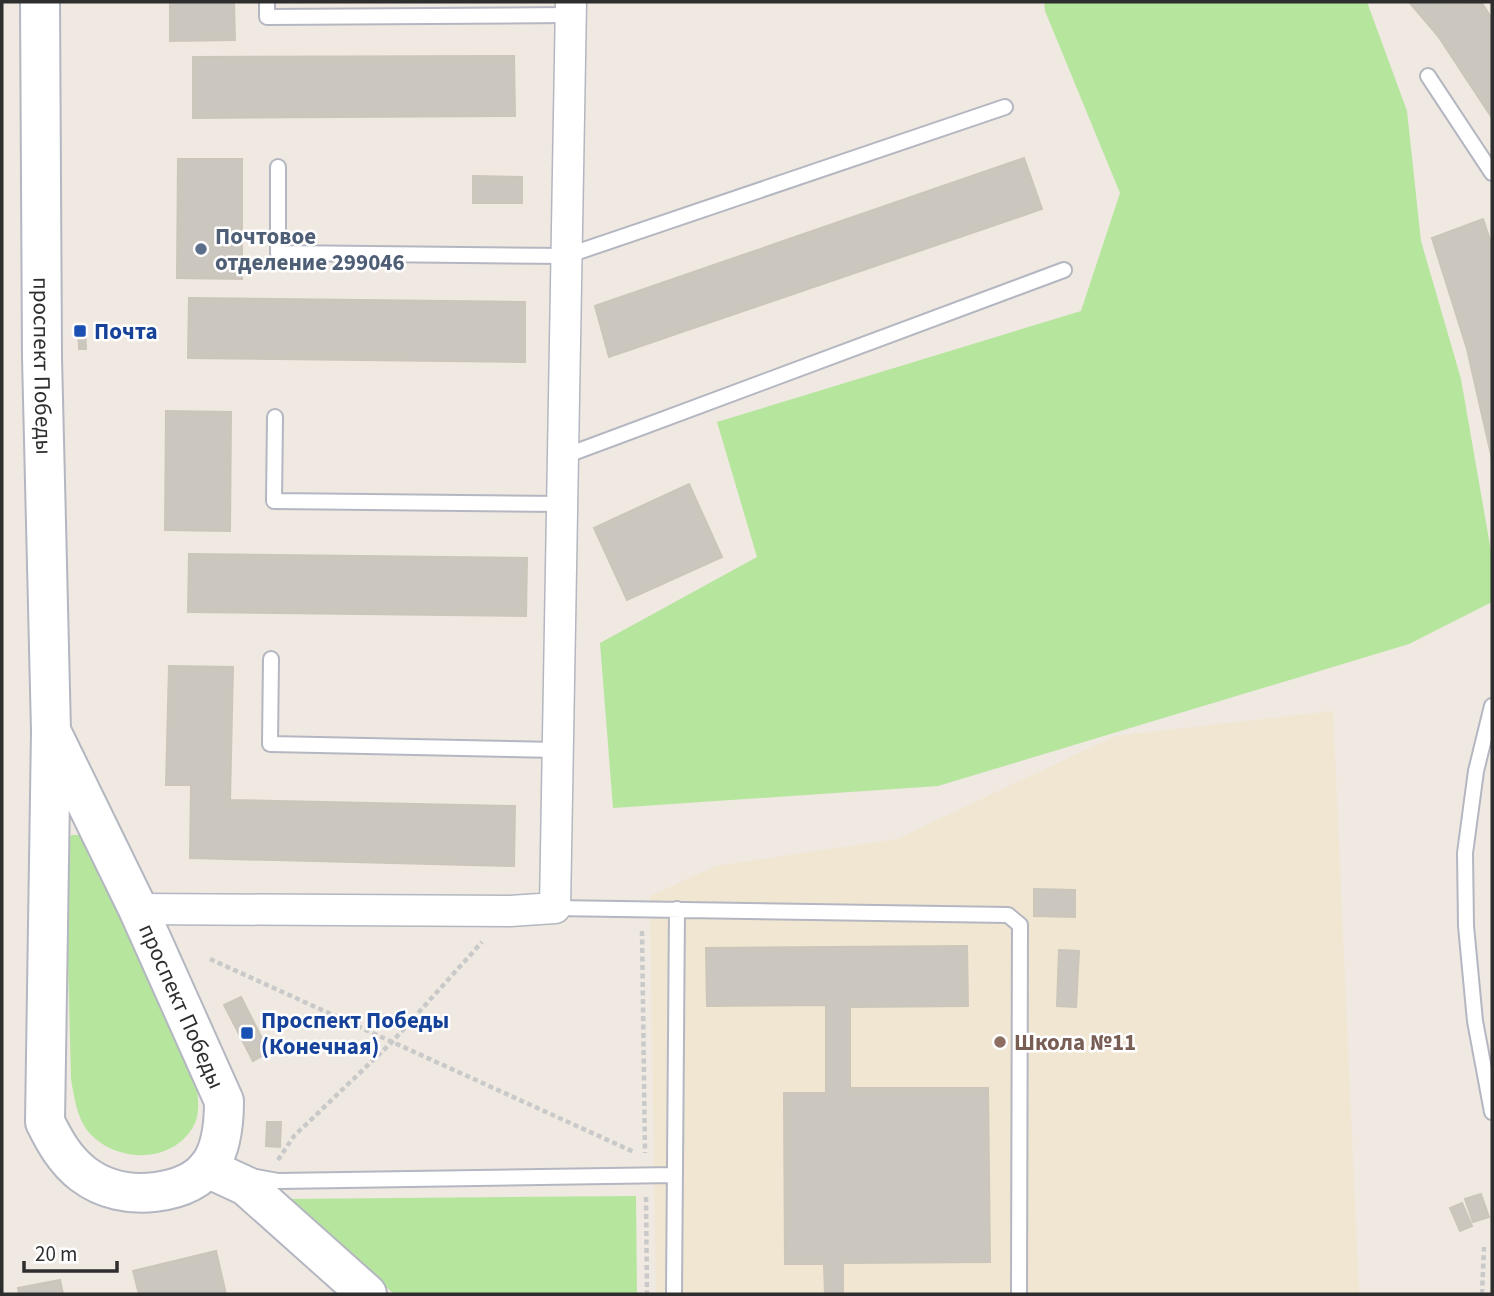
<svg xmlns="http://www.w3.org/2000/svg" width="1494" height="1296" font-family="'Source Sans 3',sans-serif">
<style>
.education{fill:#f0e6d1}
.green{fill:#b6e59e}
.building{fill:#cbc7bf;stroke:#cbc5ba;stroke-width:2}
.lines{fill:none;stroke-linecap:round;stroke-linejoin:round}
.lane-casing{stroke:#b4b7c1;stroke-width:18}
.street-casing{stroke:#b4b7c1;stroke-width:33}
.secondary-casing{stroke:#b4b7c1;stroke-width:42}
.path{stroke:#c9c9c9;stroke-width:4.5;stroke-dasharray:5 3.5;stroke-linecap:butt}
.lane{stroke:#fff;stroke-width:14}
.street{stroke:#fff;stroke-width:30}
.secondary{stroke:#fff;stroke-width:38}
.service-dot{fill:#5c6f8a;stroke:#fff;stroke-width:2.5}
.transit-dot{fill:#1a4fb4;stroke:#fff;stroke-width:2.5}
.education-dot{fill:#8d6e63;stroke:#fff;stroke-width:2.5}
.labels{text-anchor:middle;stroke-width:5;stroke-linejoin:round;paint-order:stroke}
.service-label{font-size:23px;font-weight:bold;fill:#4e5e75;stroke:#fff;text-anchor:start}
.transit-label{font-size:23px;font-weight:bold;fill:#164399;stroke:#fff;text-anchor:start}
.street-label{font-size:23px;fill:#2e2e2e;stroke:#fff}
.education-label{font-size:23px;font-weight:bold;fill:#785e54;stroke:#fff;text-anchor:start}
</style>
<rect width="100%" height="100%" fill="#efe9e1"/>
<path class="education" d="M 1333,711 L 1359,1294 L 656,1294 L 650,896 L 716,866 L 897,839 L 1115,736 Z"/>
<path class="green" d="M 1044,2 L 1367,2 L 1407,111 L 1421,241 L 1461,379 L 1492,557 L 1492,602 L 1409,644 L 938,786 L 613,808 L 600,643 L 757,557 L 717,422 L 1081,311 L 1120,193 L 1045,11 Z
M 72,835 L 80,835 L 85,839 L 195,1075 C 197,1091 202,1112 193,1127 C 171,1165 113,1163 87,1130 C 76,1115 74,1095 71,1079 L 65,844 L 66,839 Z
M 636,1196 L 637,1294 L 394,1294 L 286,1199 Z"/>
<path class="building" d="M 170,2 L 234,2 L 235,40 L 170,41 Z
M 1409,2 L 1482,3 L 1492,19 L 1492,118 L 1438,36 Z
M 514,56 L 515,116 L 193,118 L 193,57 Z
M 1024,158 L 1042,209 L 609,357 L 595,306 Z
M 178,159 L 242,159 L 242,279 L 177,278 Z
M 473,176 L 522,177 L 522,203 L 473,203 Z
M 1483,219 L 1492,246 L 1492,459 L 1467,349 L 1432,238 Z
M 189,298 L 525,302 L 525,362 L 188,358 Z
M 78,326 L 85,326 L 86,349 L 79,349 Z
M 166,411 L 231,412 L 230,531 L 165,530 Z
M 689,484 L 722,557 L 627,600 L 594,528 Z
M 189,554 L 527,558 L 526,616 L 188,612 Z
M 169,666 L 233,667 L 230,800 L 515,806 L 514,866 L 190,858 L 191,785 L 166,785 Z
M 1034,889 L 1075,890 L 1075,917 L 1034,916 Z
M 967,946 L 968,1006 L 850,1007 L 850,1088 L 988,1088 L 990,1262 L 843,1263 L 843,1294 L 825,1294 L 824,1264 L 785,1264 L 784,1093 L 826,1093 L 826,1005 L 707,1006 L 706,948 Z
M 1059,950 L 1079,951 L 1076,1007 L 1057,1006 Z
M 241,997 L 269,1052 L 253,1061 L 224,1005 Z
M 267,1122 L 281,1122 L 280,1147 L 266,1146 Z
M 1481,1194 L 1489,1217 L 1473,1222 L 1465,1199 Z
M 1462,1203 L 1472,1226 L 1460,1231 L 1450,1208 Z
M 216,1251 L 226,1294 L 139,1294 L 133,1271 Z
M 60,1280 L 63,1294 L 19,1294 L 18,1288 Z"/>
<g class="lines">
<g class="lane-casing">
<path id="lane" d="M 267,2 L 267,17 L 571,15
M 1428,76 L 1492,173
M 278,167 L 278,253 L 566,256 L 1005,107
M 275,417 L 274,501 L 561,504
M 562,457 L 1064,270
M 271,659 L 270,744 L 557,750
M 1492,706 L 1476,771 L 1465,853 L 1466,926 L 1475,1021 L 1492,1112
M 555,908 L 1008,915 L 1020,925 L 1019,1294
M 250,1176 L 278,1181 L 674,1175
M 674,1294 L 677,909"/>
</g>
<g class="street-casing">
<path id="street" d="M 138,909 L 510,911 L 555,908 L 571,2"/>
</g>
<g class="secondary-casing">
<g id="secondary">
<path id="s1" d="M 40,2 L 42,357 L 51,731 L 45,1122 C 55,1142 65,1160 83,1174 C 104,1190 130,1195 155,1192 C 211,1185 224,1154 224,1101 L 138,909 L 51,731"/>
<path d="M 207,1168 L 246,1186 L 367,1294"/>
</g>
</g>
<path class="path" d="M 642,931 L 645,1153
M 210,959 L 634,1152
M 278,1160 L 294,1136 L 392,1042 L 482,942
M 646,1197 L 647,1294
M 1482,1294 L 1484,1247"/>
<use href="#lane" class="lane"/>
<use href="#street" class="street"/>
<use href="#secondary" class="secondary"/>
</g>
<circle class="service-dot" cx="201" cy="249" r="7"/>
<g class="transit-dot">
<rect x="73" y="324" width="14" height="14" rx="3.5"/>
<rect x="240" y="1026" width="14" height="14" rx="3.5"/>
</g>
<circle class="education-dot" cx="1000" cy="1042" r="7"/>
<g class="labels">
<g class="service-label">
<text x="215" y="244">Почтовое<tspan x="215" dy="26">отделение 299046</tspan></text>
</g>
<g class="transit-label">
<text x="94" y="339">Почта</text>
<text x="261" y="1028">Проспект Победы<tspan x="261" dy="26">(Конечная)</tspan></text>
</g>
<g class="street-label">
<text dy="8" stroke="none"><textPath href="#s1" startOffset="364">проспект Победы</textPath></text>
<text transform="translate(182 1006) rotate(66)" y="8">проспект Победы</text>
</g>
<g class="education-label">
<text x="1014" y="1050">Школа №11</text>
</g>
</g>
<rect width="1494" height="1296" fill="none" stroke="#2e2e2e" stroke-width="7"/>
<path d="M24 1261v10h93v-10" fill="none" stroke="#2e2e2e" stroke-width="3.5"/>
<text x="35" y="1261" font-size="21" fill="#2e2e2e" stroke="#ffffff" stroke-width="5" paint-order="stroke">20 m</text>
</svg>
